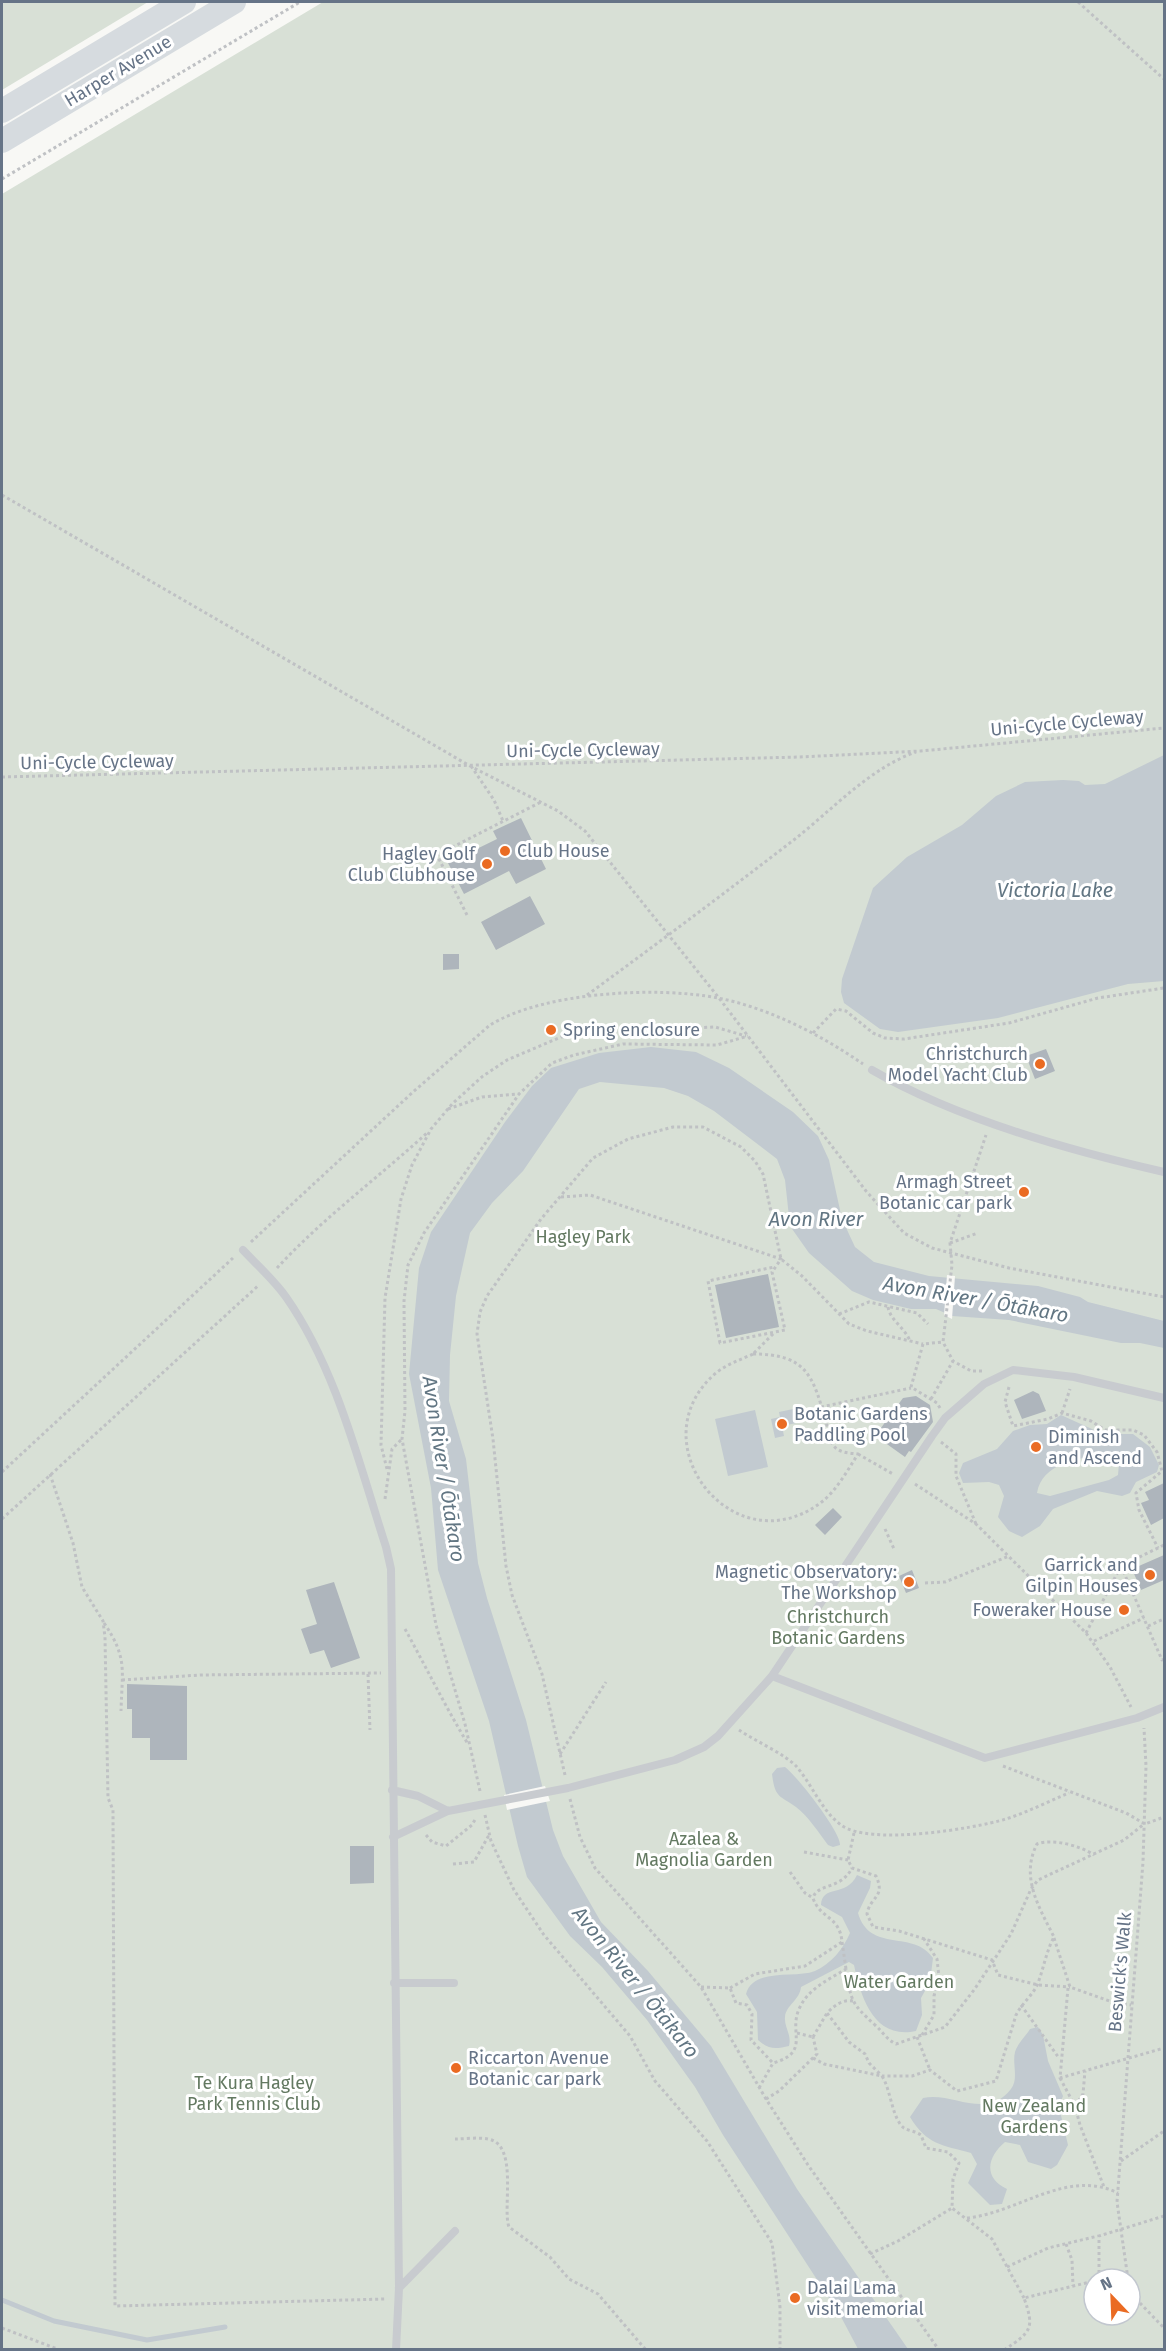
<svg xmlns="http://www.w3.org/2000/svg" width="1166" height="2351" font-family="'Fira Sans',sans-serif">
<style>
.green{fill:#d8e0d6;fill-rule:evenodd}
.water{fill:#c2cad0;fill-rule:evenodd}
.pier{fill:#f8f8f5}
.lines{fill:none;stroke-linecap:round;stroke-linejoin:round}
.stream{stroke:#c2cad0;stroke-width:5}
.building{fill:#aeb5bc}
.path{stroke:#bfc1c4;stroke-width:3;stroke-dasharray:3 3;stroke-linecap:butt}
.service{stroke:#c8cbcf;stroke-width:8}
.primary{stroke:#d6dbdf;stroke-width:24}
.poi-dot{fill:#ea6b23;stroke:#fff;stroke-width:2}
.labels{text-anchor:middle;stroke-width:6;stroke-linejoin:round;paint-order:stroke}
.street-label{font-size:18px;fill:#667487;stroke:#fff}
.poi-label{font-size:18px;fill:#667487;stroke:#fff;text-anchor:start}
.park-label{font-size:18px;fill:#637961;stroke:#fff}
.water-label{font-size:20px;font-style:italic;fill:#627683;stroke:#fff}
</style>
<rect width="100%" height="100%" fill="#f8f8f5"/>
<path class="green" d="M 2,2 L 148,2 L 2,90 Z
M 323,2 L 1164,2 L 1164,2349 L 2,2349 L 2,194 ZM 1094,2279 L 1130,2279 L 1130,2315 L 1094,2315 Z"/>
<path class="water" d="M 1164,755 L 1164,981 L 1128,984 L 998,1018 L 898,1032 L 880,1029 L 844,1003 L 841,992 L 842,979 L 873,888 L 907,857 L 962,825 L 996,796 L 1025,782 L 1063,780 L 1079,781 L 1085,785 L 1105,784 Z
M 651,1047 L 696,1052 L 729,1068 L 793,1112 L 818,1136 L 829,1160 L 842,1219 L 855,1247 L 874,1262 L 929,1276 L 1038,1286 L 1080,1297 L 1088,1302 L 1164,1321 L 1164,1348 L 1140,1343 L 1121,1343 L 1009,1320 L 952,1316 L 936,1309 L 911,1309 L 873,1300 L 852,1291 L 809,1253 L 790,1226 L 785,1180 L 777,1159 L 714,1111 L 688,1096 L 664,1088 L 600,1082 L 579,1089 L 523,1171 L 492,1203 L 470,1233 L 456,1296 L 450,1355 L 449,1401 L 466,1459 L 478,1563 L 487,1598 L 526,1720 L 553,1830 L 563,1856 L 601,1922 L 648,1971 L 711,2046 L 797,2189 L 908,2349 L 858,2349 L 840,2315 L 723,2135 L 695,2087 L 647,2020 L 602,1967 L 570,1936 L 527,1877 L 518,1846 L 489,1721 L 438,1570 L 431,1488 L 409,1374 L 419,1268 L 431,1232 L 505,1122 L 532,1086 L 551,1068 L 599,1053 Z
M 798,1408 L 801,1422 L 782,1426 L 784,1436 L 775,1438 L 771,1419 L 780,1417 L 779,1412 Z
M 755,1410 L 768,1467 L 728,1476 L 715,1419 Z
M 1061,1415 L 1103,1434 L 1133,1434 L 1150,1447 L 1159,1465 L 1157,1472 L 1136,1482 L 1130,1493 L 1122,1496 L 1097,1491 L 1053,1509 L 1040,1526 L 1022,1537 L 1009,1531 L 998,1517 L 1004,1496 L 999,1485 L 989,1482 L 963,1483 L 959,1473 L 963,1463 L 997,1449 L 1013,1431 L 1030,1425 L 1047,1424 ZM 1103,1454 L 1119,1463 L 1118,1475 L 1109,1480 L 1050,1496 L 1037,1493 C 1042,1463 1078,1459 1103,1454 Z
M 785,1767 C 797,1776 841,1832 840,1845 L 833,1847 L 828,1845 C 819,1833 808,1816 796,1807 C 779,1795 775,1798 772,1774 L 777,1768 Z
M 857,1875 L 871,1881 L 870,1888 L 858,1913 C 870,1954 914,1929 933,1958 L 930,1982 L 921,1998 L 922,2015 L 916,2031 C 874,2040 861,1998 854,1965 L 849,1962 L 801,1987 C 800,2000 786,2005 785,2017 C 784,2027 792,2035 789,2046 C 776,2049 769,2050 758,2040 L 757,2012 L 746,1994 C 753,1967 795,1979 815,1971 C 831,1964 843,1949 850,1933 L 842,1917 L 821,1905 C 822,1884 846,1898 857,1875 Z
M 1038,2027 L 1043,2035 L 1048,2061 L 1063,2096 L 1059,2107 L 1068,2145 L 1057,2165 L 1051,2169 L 1028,2162 L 1020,2145 L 1005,2142 C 987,2157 983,2178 1007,2189 L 1002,2204 L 990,2205 L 968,2183 L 977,2164 L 971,2153 C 942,2145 927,2145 910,2117 L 923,2098 C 952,2091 986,2121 1011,2089 C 1019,2079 1012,2064 1015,2052 C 1017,2044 1026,2036 1030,2029 Z"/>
<path class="pier" d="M 947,1275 L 955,1276 L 952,1319 L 944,1315 Z
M 545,1786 L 550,1801 L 507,1810 L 504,1795 Z"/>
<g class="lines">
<path class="stream" d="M 2,2300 L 54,2321 L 147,2340 L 225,2327"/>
</g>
<path class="building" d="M 521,818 L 546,869 L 516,884 L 509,871 L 464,894 L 448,863 L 497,839 L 493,831 Z
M 530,896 L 545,924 L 496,950 L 481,922 Z
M 443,954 L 459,954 L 459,969 L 443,970 Z
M 1046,1049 L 1055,1071 L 1035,1079 L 1026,1056 Z
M 768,1274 L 779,1327 L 726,1338 L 715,1285 Z
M 1033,1391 L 1039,1394 L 1046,1411 L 1022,1419 L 1014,1400 Z
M 916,1396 L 930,1405 L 933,1422 L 911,1452 L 909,1451 L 905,1457 L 884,1442 L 887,1438 L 878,1432 L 903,1398 Z
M 1164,1483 L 1164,1518 L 1151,1525 L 1141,1503 L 1149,1500 L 1145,1492 Z
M 833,1508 L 842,1517 L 825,1535 L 815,1525 Z
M 1164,1555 L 1164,1580 L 1141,1590 L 1132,1569 Z
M 912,1570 L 919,1588 L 906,1593 L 899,1576 Z
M 334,1582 L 360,1658 L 331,1668 L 324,1650 L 310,1654 L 301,1629 L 317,1624 L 306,1590 Z
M 127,1684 L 187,1686 L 187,1760 L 150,1760 L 150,1738 L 132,1738 L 132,1709 L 127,1709 Z
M 350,1846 L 374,1846 L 374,1883 L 350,1884 Z"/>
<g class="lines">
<path class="path" d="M 1078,2 L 1164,79
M 2,179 L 300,2
M 2,495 L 470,766 L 558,811 L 585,831 L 719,998 L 866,1191 L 904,1233 L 932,1248 L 1009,1268 L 1164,1297
M 471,766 L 494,800 L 503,821
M 2,777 L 800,757 L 921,751 L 1164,728
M 467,915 L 437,855 L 541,802
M 587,995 C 657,944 726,892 795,839 C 833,809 870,768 916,752
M 813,1033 L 836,1009 L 846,1011 L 873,1033 L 885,1038 L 904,1039 L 1009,1023 L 1098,998 L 1164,988
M 448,1109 L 482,1097 L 519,1094
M 561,1197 L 590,1195 L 781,1259 L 772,1272 L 785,1330 L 720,1343 L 708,1281 L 774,1267
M 251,1242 L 413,1092 L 490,1025 C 544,992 656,986 718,998 C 769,1008 821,1035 863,1064
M 950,1243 L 978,1233
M 277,1268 C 323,1218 378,1178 428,1132
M 888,1307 C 890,1320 905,1328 910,1341
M 839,1314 L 869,1302 L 917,1313 L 928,1324
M 754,1353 L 775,1332
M 753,1354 C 807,1354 813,1376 826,1422 C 828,1429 829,1439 833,1445 C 839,1453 849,1453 858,1454 C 847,1471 836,1492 819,1504 C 732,1566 636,1441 716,1373 C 727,1364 740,1360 753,1354 Z
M 982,1371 L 971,1371 L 953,1361 L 943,1342 L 952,1265 L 950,1243 L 986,1135
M 1009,1387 L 1005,1402 L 1013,1426 L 1048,1419 L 1062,1413 L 1091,1421 L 1105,1430 L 1133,1430 L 1144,1435 L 1157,1452 L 1162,1471 L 1136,1493 L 1139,1510 L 1158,1548
M 931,1399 L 953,1361
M 821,1407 L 911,1388
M 940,1408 L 937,1403 L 911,1387 L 923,1344 L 943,1342
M 1062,1413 L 1070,1389
M 941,1442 L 956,1454 L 956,1476 L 976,1524
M 858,1454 L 893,1474
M 387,1469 L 381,1445 L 385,1298 L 401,1199 L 412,1165 L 431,1129 L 453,1103 L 483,1076 L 507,1060 L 561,1037 L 619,1031 L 715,1027 L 746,1036
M 2,1472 L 233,1258
M 50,1474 L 73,1543 L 82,1587 L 103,1621 L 105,1637 L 108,1798 L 113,1810 L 115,2306 L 385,2299
M 915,1484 L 976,1524 L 1086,1633 L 1110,1667 L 1131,1707
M 385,1499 L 392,1449 L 402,1439
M 2,1519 L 259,1285
M 885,1529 L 894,1549
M 1121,1566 L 1162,1660 L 1164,1659
M 925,1583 L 945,1582 L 1009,1556
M 104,1623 C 128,1658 122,1671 121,1711
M 1148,1626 L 1164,1619
M 405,1629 C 426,1667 445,1706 468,1744
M 1086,1633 L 1121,1566 L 1164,1545
M 1094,1641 L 1144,1618
M 368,1674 L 370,1730
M 122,1680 L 200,1675 L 381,1673
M 739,1730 C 755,1741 785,1754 797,1767 C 812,1785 822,1811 841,1825 C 869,1846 972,1829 1006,1819 C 1028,1812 1049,1801 1069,1793
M 560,1754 L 606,1682
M 1003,1766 L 1126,1813 L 1145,1824 L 1164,1817
M 565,1775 L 542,1674 L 512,1595 L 506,1566 L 493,1439 L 477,1334 L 480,1312 L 487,1296 L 541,1219 L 593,1158 L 628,1139 L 673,1127 L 703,1127 L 741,1147 L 755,1161 L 763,1174 L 781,1259 L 802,1276 L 849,1324 L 867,1331 L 923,1344
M 480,1791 L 465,1724 L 436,1625 L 402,1439 L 405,1411 L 404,1301 L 408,1265 L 424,1233 L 519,1094 L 552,1063 L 574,1055 L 623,1044 L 717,1045 L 748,1036
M 570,1799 L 580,1837 L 595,1868 L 701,1987 L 766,2099 L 808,2165 L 939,2350
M 485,1815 L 491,1841 L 514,1890 L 544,1935 L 630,2036 L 655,2081 L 707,2141 L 772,2243 L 780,2307 L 780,2350
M 854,1833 L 848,1860 L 852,1868 L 876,1876 C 886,1898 870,1896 867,1914 L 873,1927 L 899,1931 L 992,1960 L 998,1975 L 1038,1985 L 1070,1987
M 426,1835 L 432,1842 L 446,1846 L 472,1825 L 476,1818
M 804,1852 L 848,1860
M 453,1864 L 474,1862 L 489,1835
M 790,1872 L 805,1893 L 813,1898
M 1054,1938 L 1070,1987 L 1115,2003 L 1131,2005
M 842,1942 L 846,1969
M 701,1987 L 730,1988 L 736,2003 L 747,2005 L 752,2014 L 751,2040 L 773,2063 C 812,2052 787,2032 800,2007 C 809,1988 830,1979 846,1969 C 851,2001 851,2003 875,2025 C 883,2032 886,2039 896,2044 L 945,2027 L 974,1990 L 1011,1934 L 1031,1889 L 1038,1880 L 1124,1840 L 1144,1824
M 730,1988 L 755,1974 L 805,1966 L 842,1942 C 840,1916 820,1919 813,1898 C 817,1883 841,1890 852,1868
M 1068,1988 L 1060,2078 L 1164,2048
M 853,2001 C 842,1999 834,2006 827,2013 L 849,2042 L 865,2054 L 869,2063 L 882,2076 L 912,2076 L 930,2070 L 957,2091 L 996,2081 L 1016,2015 C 1022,2003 1034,1994 1038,1983 C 1044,1967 1046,1952 1054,1937 C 1039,1907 1020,1877 1037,1844 C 1052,1838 1081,1846 1094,1855
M 1021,2005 L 1059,2058
M 797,2033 L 813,2037
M 922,2035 L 934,2015 L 934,1996 L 939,1977 L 937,1959 L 924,1939
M 813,2037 L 827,2013
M 917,2037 L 930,2070
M 813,2058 L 824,2064 L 882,2076 C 891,2090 892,2119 904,2128 C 909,2131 915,2131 921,2135 L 926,2148 L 948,2152 L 959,2163 L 953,2179 L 952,2208 L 992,2239 L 1024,2298
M 1060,2078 L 1075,2106 L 1080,2125 L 1104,2187
M 759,2088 L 773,2063
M 766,2099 L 779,2091 L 817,2054 L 813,2037
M 1075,2106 L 1083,2094 L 1085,2071
M 455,2139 C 465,2139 478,2137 488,2139 C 519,2144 502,2209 509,2227 L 550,2257 L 569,2279 L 598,2294 L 646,2350
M 1121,2161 L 1164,2131
M 967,2218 C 1018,2213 1067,2168 1118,2193
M 1066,2244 L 1072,2260 L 1073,2286
M 870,2254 L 898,2241 L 952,2208
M 1007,2267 L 1048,2248 L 1098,2236
M 1099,2279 L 1099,2236 L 1164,2216
M 1128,2279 L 1117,2202 L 1143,1862 L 1146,1766 L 1144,1728
M 1130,2288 L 1138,2301 L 1164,2328
M 2,2328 L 60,2350
M 291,2350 L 319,2350
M 1004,2350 C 1031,2332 1035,2329 1024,2298 L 1094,2281"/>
<path class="service" d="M 872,1070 C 955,1118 1071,1151 1164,1172
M 243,1250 C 257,1265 274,1280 286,1297 C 337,1370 359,1464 386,1547 L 391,1569 L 399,2288 L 396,2350
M 772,1676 L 932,1436 L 945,1418 L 984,1384 L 1013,1370 L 1074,1377 L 1164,1398
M 392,1790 L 418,1796 L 448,1811 L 568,1788 L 675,1760 L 704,1747 L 718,1736 L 772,1676 L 985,1758 L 1137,1718 L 1164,1707
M 393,1837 L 448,1811
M 394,1983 L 454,1983
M 399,2288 L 455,2231"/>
<path class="primary" d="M 2,111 L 184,2
M 2,141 L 234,2"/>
</g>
<g class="poi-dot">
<circle cx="505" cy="851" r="6"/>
<circle cx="487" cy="864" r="6"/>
<circle cx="551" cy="1030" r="6"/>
<circle cx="1040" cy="1064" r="6"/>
<circle cx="1024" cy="1192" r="6"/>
<circle cx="782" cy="1424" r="6"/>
<circle cx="1036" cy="1447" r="6"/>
<circle cx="1150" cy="1575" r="6"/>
<circle cx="909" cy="1582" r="6"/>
<circle cx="1124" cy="1610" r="6"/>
<circle cx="456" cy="2068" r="6"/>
<circle cx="795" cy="2298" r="6"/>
</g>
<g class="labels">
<g class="street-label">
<text transform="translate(118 71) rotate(-31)" y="6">Harper Avenue</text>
<text transform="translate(1067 723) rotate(-5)" y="6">Uni-Cycle Cycleway</text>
<text transform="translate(583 750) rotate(-1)" y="6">Uni-Cycle Cycleway</text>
<text transform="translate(97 762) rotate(-1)" y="6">Uni-Cycle Cycleway</text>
<text transform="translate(1120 1972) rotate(-85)" y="6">Beswick's Walk</text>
</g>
<g class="poi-label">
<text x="517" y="857">Club House</text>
<text x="475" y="860" text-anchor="end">Hagley Golf<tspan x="475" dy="21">Club Clubhouse</tspan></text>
<text x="563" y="1036">Spring enclosure</text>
<text x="1028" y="1060" text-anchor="end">Christchurch<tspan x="1028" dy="21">Model Yacht Club</tspan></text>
<text x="1012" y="1188" text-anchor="end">Armagh Street<tspan x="1012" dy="21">Botanic car park</tspan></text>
<text x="794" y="1420">Botanic Gardens<tspan x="794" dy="21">Paddling Pool</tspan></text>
<text x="1048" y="1443">Diminish<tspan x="1048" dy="21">and Ascend</tspan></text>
<text x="1138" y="1571" text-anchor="end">Garrick and<tspan x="1138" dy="21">Gilpin Houses</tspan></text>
<text x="897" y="1578" text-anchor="end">Magnetic Observatory:<tspan x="897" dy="21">The Workshop</tspan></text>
<text x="1112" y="1616" text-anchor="end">Foweraker House</text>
<text x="468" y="2064">Riccarton Avenue<tspan x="468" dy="21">Botanic car park</tspan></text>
<text x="807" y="2294">Dalai Lama<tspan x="807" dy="21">visit memorial</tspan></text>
</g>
<g class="park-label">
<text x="583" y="1243">Hagley Park</text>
<text x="838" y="1623">Christchurch<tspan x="838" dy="21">Botanic Gardens</tspan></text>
<text x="704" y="1845">Azalea &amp;<tspan x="704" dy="21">Magnolia Garden</tspan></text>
<text x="899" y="1988">Water Garden</text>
<text x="254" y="2089">Te Kura Hagley<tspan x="254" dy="21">Park Tennis Club</tspan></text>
<text x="1034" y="2112">New Zealand<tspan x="1034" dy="21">Gardens</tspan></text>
</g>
<g class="water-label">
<text x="1055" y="897">Victoria Lake</text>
<text x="816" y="1226">Avon River</text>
<text transform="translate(976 1299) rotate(10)" y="7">Avon River / Ōtākaro</text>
<text transform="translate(444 1469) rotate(81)" y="7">Avon River / Ōtākaro</text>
<text transform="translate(636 1982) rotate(51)" y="7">Avon River / Ōtākaro</text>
</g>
</g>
<rect width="1166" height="2351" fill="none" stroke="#667487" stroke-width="6"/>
<g transform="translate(1112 2297) rotate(337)"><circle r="28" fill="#ffffff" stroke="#c2c7cf" stroke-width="1.5"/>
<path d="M0-4.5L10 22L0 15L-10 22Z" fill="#ea6b23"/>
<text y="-9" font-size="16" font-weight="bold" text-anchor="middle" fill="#667487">N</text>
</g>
</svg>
